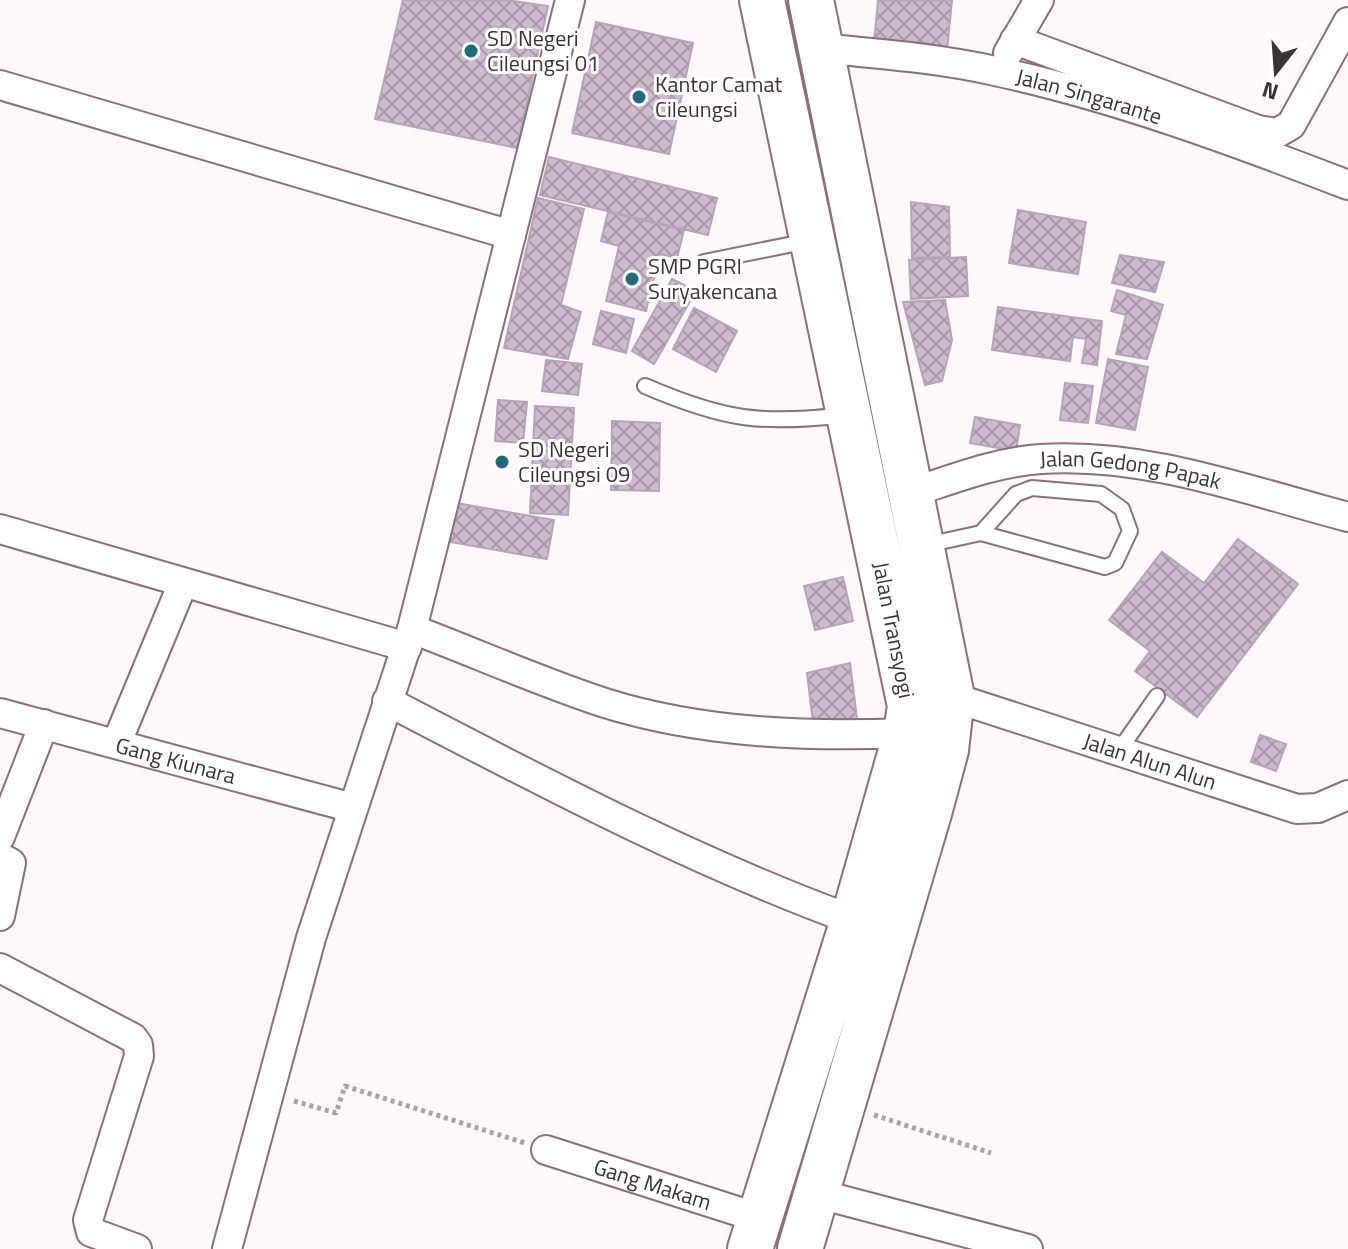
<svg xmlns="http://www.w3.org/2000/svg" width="1348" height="1249" font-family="'Titillium Web',sans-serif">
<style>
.building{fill:url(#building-cross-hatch);stroke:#b6a5b7;stroke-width:2}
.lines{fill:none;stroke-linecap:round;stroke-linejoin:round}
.service-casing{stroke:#88707a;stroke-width:18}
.minor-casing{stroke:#88707a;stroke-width:32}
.trunk-casing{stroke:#88707a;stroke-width:48}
.path{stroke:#a9a2a5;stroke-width:5;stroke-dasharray:4 4;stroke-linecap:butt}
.service{stroke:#fff;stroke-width:14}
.minor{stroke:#fff;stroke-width:28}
.trunk{stroke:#fff;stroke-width:44}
.poi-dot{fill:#226a77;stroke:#fff;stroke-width:3}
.labels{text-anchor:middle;stroke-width:6;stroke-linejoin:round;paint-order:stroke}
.poi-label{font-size:22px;fill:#3c3236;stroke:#fff;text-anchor:start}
.street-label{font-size:22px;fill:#3c3236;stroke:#fff}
</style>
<defs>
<pattern id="building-cross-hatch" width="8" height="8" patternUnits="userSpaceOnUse" patternTransform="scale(2)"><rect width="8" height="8" fill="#cdbcce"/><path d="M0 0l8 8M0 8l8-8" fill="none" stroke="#a899a8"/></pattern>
</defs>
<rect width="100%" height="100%" fill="#fdf8fa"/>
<path class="building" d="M 403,0 L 507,0 L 548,6 L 517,148 L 375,119 Z
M 878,0 L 952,0 L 947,51 L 874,43 Z
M 596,22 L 693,43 L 669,154 L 572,133 Z
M 549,157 L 717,198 L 708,235 L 540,195 Z
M 538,198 L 584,209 L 561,305 L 581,312 L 568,359 L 504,348 Z
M 911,202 L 949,207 L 950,257 L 912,258 Z
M 1018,210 L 1086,222 L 1078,274 L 1009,263 Z
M 608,212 L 684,230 L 677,258 L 660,254 L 646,311 L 606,301 L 619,246 L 601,241 Z
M 1120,255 L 1164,262 L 1155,292 L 1112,283 Z
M 966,257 L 968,296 L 911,299 L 909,260 Z
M 672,279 L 696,291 L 654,364 L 632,351 Z
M 1117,290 L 1163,305 L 1147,359 L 1116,354 L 1126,315 L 1111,311 Z
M 945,300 L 952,340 L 942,381 L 925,385 L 903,302 Z
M 998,307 L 1102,321 L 1097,365 L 1082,363 L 1086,339 L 1073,337 L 1070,361 L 992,350 Z
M 694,308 L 737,331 L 716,372 L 673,349 Z
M 601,311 L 634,319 L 626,353 L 593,344 Z
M 1108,359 L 1148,367 L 1135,430 L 1096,423 Z
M 546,360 L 582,364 L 578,395 L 542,391 Z
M 1065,383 L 1093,386 L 1088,423 L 1060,420 Z
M 498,400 L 527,402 L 523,443 L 495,441 Z
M 535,406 L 574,408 L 568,515 L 530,513 Z
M 975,417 L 1020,425 L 1016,451 L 970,443 Z
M 612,421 L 660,423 L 659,491 L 611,490 Z
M 456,503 L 554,520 L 547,559 L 450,542 Z
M 1238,539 L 1298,584 L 1197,717 L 1135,671 L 1150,651 L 1109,620 L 1162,552 L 1204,583 Z
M 843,577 L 853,621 L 815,630 L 804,586 Z
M 850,663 L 858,726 L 814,731 L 807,673 Z
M 1260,735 L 1286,744 L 1276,771 L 1251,762 Z"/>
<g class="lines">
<g class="service-casing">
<path id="service" d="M 704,262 L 808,241
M 645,386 C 724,420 761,425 845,415
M 926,545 L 981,533 L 1105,567 L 1115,563 L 1130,531 L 1122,509 L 1101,494 L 1032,488 L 1016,494 L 981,533
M 1118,752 L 1157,696"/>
</g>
<g class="minor-casing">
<g id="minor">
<path d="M 1015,40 L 1258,130 L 1277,133 L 1291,125 L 1348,22"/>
<path id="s1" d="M 820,48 C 879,54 937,58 995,71 C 1115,97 1234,141 1348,185"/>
<path d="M 1008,53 L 1039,0"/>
<path d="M 0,85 L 511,235"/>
<path id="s2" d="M 910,493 C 953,479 996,462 1041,459 C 1145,452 1249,491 1348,517"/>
<path d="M 0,529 L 407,647"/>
<path d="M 412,629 C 476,653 540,682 605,703 C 701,733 806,737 906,733"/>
<path id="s3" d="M 952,697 L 1297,809 L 1318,808 L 1348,795"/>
<path d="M 387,701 C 539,780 691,861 853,920"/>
<path id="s4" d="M 0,713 L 353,808"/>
<path d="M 117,742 L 183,583"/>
<path d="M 0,837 L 44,724"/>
<path d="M 0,857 L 11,863 L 0,916"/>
<path d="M 0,968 L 133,1038 L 138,1045 L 139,1056 L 88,1220 L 91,1232 L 137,1249"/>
<path id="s5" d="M 546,1150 L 759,1218"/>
<path d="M 815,1193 L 1028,1249"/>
<path d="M 227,1249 L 311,938 L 412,629 L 570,0"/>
</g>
</g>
<g class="trunk-casing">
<path id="trunk" d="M 750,1249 L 853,920 L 906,733 L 910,706 L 762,0
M 800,1249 L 929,813 L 946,750 L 952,697 L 811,0"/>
</g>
<path class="path" d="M 294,1101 L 336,1113 L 345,1086 L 525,1143
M 874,1115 L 991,1153"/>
<use href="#service" class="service"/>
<use href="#minor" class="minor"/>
<use href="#trunk" class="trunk"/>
</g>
<g class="poi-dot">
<circle cx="471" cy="51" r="8"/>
<circle cx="639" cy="97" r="8"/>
<circle cx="632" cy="279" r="8"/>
<circle cx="502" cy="462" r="8"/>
</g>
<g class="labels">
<g class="poi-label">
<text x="487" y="46">SD Negeri<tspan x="487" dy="25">Cileungsi 01</tspan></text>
<text x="655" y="92">Kantor Camat<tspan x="655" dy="25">Cileungsi</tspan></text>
<text x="648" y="274">SMP PGRI<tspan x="648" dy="25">Suryakencana</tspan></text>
<text x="518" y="457">SD Negeri<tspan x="518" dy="25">Cileungsi 09</tspan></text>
</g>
<g class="street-label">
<text dy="8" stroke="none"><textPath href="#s1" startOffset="274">Jalan Singarante</textPath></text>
<text dy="8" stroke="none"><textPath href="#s2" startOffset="226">Jalan Gedong Papak</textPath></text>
<text transform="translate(894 630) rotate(79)" y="8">Jalan Transyogi</text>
<text dy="8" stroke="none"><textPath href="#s4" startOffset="182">Gang Kiunara</textPath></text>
<text dy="8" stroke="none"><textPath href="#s3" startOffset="208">Jalan Alun Alun</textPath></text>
<text dy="8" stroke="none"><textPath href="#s5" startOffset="112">Gang Makam</textPath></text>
</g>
</g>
<g transform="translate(1276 72) rotate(197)" stroke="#ffffff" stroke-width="6" paint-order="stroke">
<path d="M0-6L14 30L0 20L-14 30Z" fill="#3c3236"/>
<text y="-12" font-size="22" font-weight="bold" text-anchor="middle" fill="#3c3236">N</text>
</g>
</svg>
